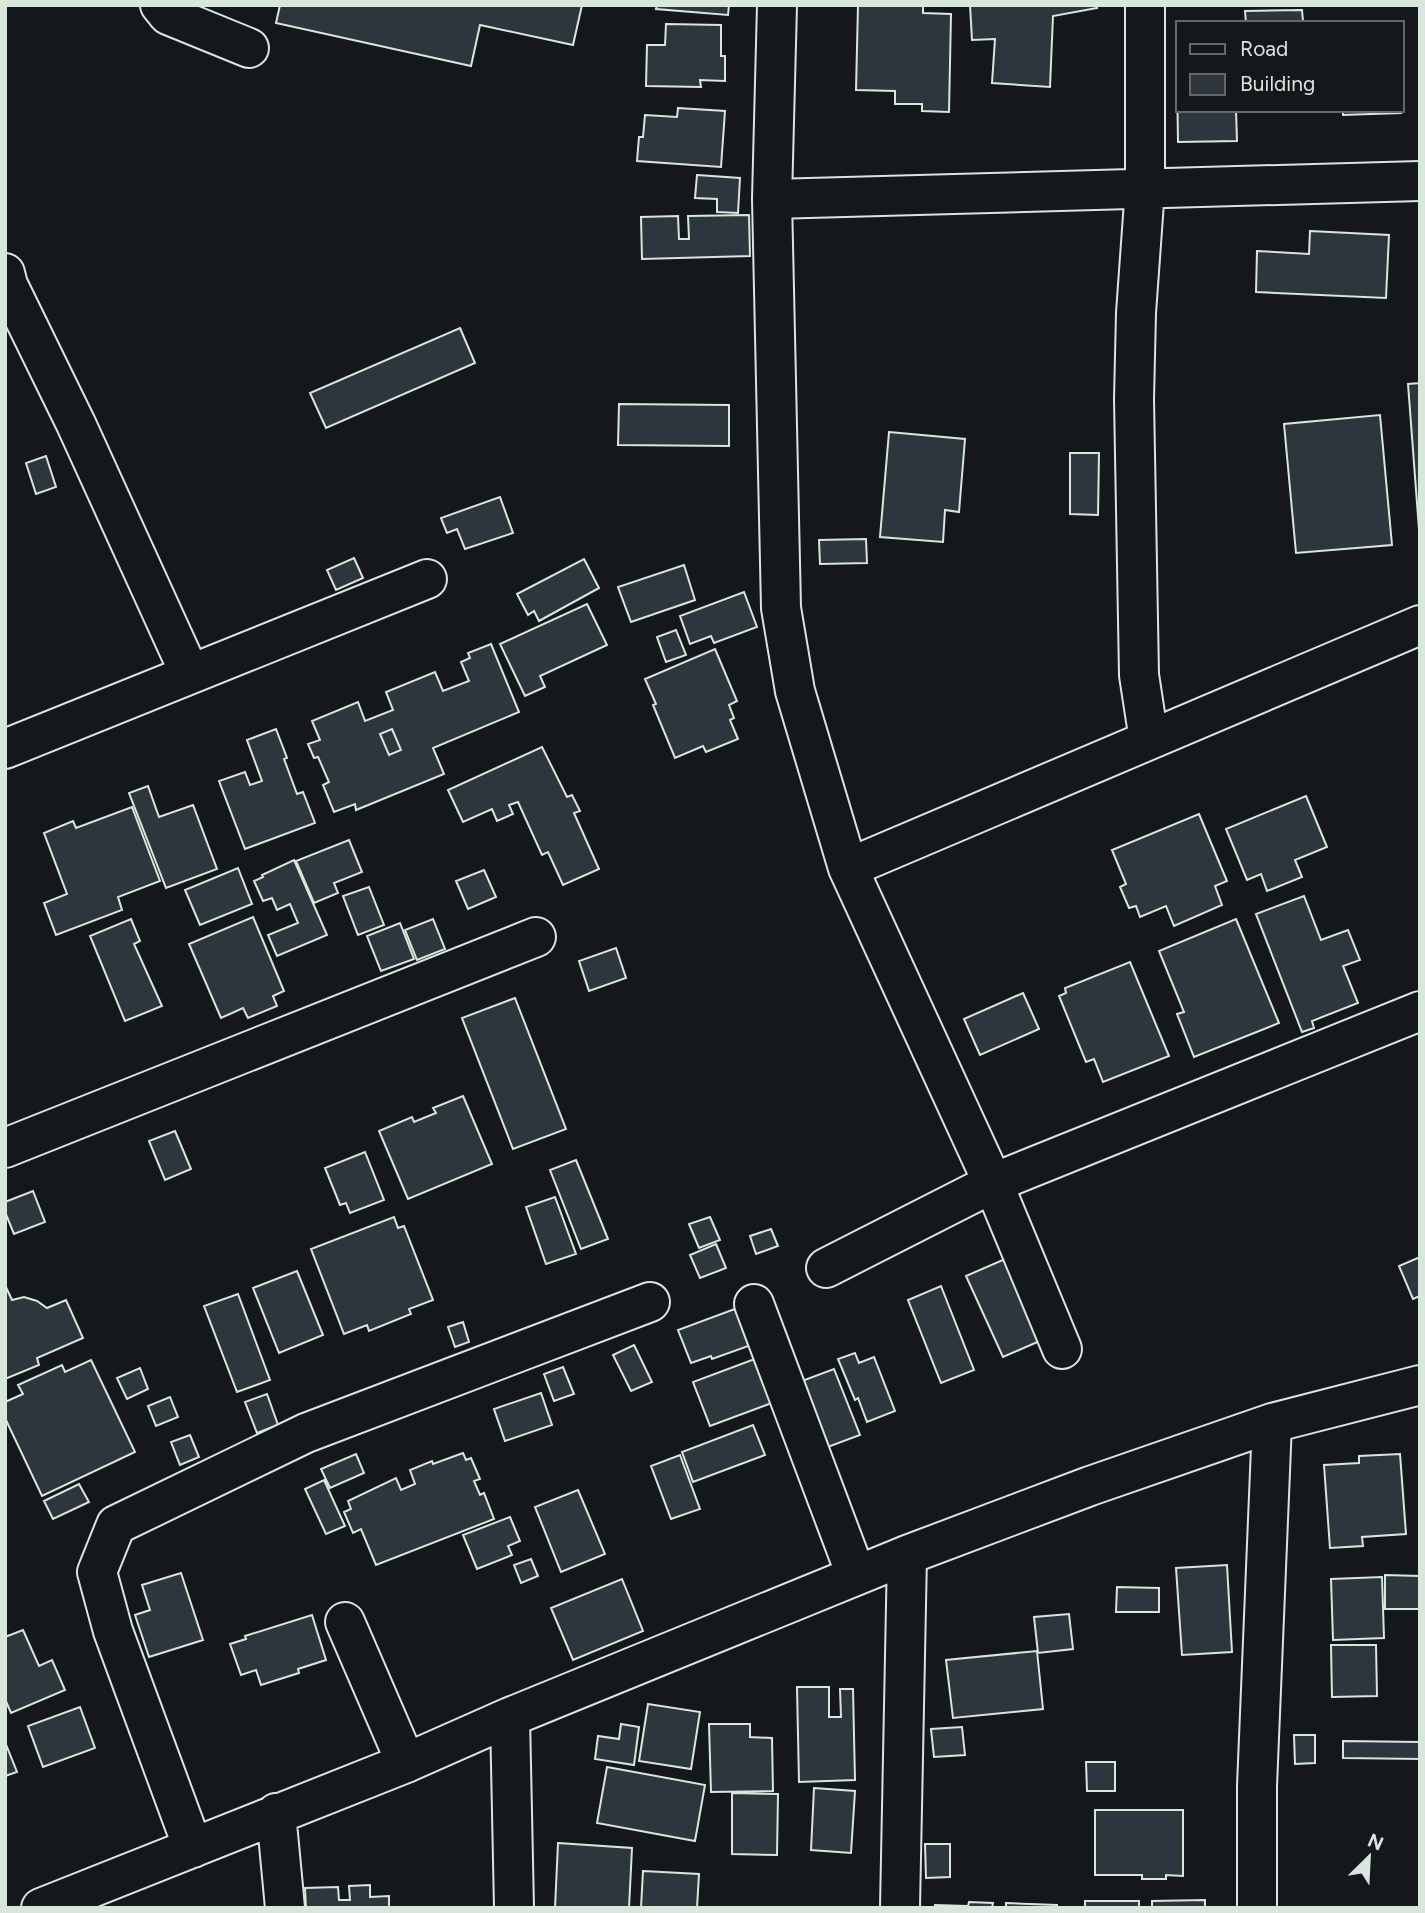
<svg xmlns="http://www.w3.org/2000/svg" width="1425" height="1913" font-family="Figtree,sans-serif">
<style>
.building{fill:#2c363c;stroke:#d8e6dc;stroke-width:2;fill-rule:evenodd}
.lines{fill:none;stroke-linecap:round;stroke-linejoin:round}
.minor-casing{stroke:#d8e6dc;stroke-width:42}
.minor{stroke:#14181c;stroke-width:38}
</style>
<rect width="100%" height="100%" fill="#14181c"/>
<path class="building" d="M 280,5 L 582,5 L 573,45 L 480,25 L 471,66 L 276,23 Z
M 657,5 L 729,5 L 728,15 L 656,9 Z
M 858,5 L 923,5 L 923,13 L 951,14 L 949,112 L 922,111 L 922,104 L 895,104 L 895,91 L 856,90 Z
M 970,5 L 1096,5 L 1097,8 L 1053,16 L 1050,87 L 992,83 L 995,39 L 972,40 Z
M 1302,10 L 1303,21 L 1307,23 L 1246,23 L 1245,11 Z
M 666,24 L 721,25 L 721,56 L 725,56 L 725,81 L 700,80 L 701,87 L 646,86 L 647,45 L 665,45 Z
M 1177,77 L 1178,110 L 1236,110 L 1237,141 L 1178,142 Z
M 678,108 L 725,111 L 721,167 L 637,161 L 639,137 L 643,137 L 645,115 L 677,117 Z
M 1343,110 L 1401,110 L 1401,113 L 1343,115 Z
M 697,175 L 740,178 L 738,213 L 717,212 L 717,199 L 695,198 Z
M 749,215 L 750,256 L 642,259 L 641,217 L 678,216 L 679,239 L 689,239 L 688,216 Z
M 1310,231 L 1389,235 L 1386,298 L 1256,292 L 1257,251 L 1309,254 Z
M 460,328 L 475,363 L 326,428 L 310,393 Z
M 1420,383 L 1420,543 L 1408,384 Z
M 619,404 L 729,405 L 729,446 L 618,445 Z
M 1380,415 L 1392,545 L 1296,553 L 1284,424 Z
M 889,432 L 965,439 L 959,512 L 945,510 L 943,542 L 880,537 Z
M 1070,453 L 1099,453 L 1098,515 L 1070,514 Z
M 46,456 L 56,487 L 36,494 L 26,463 Z
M 500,497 L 513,533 L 465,549 L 457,529 L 447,533 L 441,518 Z
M 866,539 L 867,563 L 820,564 L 819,540 Z
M 354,558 L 363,578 L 336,590 L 327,570 Z
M 584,559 L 599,588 L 539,621 L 534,611 L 528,615 L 517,594 Z
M 684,565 L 695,600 L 631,622 L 618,587 Z
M 744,592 L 757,627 L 714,643 L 711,636 L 690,644 L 680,616 Z
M 587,604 L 607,645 L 540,676 L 545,687 L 525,696 L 500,644 Z
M 676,630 L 686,655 L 666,662 L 657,637 Z
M 491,644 L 519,712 L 433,748 L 444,774 L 356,810 L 355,804 L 334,812 L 323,785 L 329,782 L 318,757 L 314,758 L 308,744 L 320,740 L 312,721 L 358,702 L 365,721 L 393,710 L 386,692 L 435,672 L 443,691 L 469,681 L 461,662 L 470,658 L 468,653 ZM 392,729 L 401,750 L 389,755 L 380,734 Z
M 715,649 L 737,701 L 729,705 L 734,718 L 730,720 L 738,739 L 706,752 L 703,746 L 675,758 L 653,705 L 656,704 L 645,679 Z
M 276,729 L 287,758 L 284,759 L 297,794 L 303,792 L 315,823 L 245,849 L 219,781 L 245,772 L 250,785 L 262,781 L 247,740 Z
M 392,729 L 401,750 L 389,755 L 380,734 Z
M 542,747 L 567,797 L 572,795 L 580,811 L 574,813 L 599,869 L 563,885 L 548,852 L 542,855 L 518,802 L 509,805 L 513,814 L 497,821 L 492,809 L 463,822 L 448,790 Z
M 148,786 L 159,817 L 193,805 L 217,869 L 166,888 L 129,793 Z
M 1306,796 L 1327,847 L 1295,860 L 1302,877 L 1267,891 L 1261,874 L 1247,880 L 1226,829 Z
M 132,807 L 160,881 L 118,897 L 122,910 L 56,935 L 44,903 L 67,894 L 44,833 L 73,821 L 76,828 Z
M 1199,814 L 1227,881 L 1215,886 L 1222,905 L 1174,926 L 1166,906 L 1140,917 L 1136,906 L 1129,908 L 1120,887 L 1126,884 L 1112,850 Z
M 349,840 L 362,872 L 334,883 L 338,893 L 314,903 L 296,861 Z
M 294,860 L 327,935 L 277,956 L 268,935 L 298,923 L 290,904 L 277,910 L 272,898 L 263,901 L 254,881 L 263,877 L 262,875 Z
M 238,868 L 252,904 L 200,925 L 185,890 Z
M 484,870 L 496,897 L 468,909 L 456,881 Z
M 369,887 L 384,925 L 358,935 L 343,896 Z
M 1304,896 L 1321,940 L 1348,930 L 1360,960 L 1343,966 L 1358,1003 L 1312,1021 L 1314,1028 L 1302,1032 L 1256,914 Z
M 253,917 L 284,991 L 273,996 L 277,1006 L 248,1018 L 243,1008 L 221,1018 L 189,944 Z
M 131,919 L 140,941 L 134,944 L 162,1006 L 125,1021 L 90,936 Z
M 433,919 L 445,949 L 417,960 L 405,930 Z
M 1236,919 L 1279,1023 L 1194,1057 L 1177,1014 L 1184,1012 L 1159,951 Z
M 400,923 L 414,959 L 381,971 L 367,936 Z
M 616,948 L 626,978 L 589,991 L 579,961 Z
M 1130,962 L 1169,1056 L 1103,1082 L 1094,1059 L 1086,1062 L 1059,996 L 1066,993 L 1065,988 Z
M 1023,993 L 1039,1029 L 980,1055 L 964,1019 Z
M 515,998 L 566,1129 L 513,1149 L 462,1018 Z
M 463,1096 L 492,1164 L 408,1199 L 379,1131 L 412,1117 L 414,1122 L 436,1113 L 433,1108 Z
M 175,1131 L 191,1169 L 165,1180 L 149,1141 Z
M 365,1152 L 384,1200 L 350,1213 L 346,1203 L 340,1205 L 325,1168 Z
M 576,1160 L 608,1239 L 581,1249 L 550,1170 Z
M 33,1191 L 45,1222 L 14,1234 L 5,1212 L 5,1202 Z
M 555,1197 L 576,1254 L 546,1264 L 526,1207 Z
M 394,1217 L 398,1228 L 404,1226 L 433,1300 L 409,1309 L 411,1314 L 369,1331 L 367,1325 L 344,1334 L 311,1249 Z
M 710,1217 L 720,1240 L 699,1248 L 689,1224 Z
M 771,1229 L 778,1246 L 756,1254 L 750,1236 Z
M 716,1244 L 726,1268 L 700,1278 L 690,1255 Z
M 1420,1257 L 1420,1296 L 1413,1299 L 1399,1266 Z
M 1005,1259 L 1042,1340 L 1003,1357 L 966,1276 Z
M 297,1271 L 323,1335 L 279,1353 L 253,1288 Z
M 5,1285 L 12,1300 L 24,1297 L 37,1301 L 47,1308 L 66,1300 L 83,1338 L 37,1358 L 39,1365 L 5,1379 Z
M 941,1286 L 974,1370 L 941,1383 L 908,1300 Z
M 238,1294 L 270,1380 L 237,1392 L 204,1306 Z
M 740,1307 L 754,1344 L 712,1359 L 711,1356 L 691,1363 L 678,1330 Z
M 463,1322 L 469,1342 L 455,1347 L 448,1327 Z
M 634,1345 L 652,1382 L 631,1391 L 613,1355 Z
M 855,1353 L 859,1363 L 874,1357 L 895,1411 L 867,1422 L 858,1398 L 855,1400 L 838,1359 Z
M 760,1357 L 777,1401 L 710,1426 L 693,1382 Z
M 91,1360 L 135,1452 L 42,1496 L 5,1418 L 5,1402 L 23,1394 L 18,1385 L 62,1365 L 65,1372 Z
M 563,1367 L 574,1394 L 554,1401 L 544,1374 Z
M 140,1368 L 148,1389 L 127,1399 L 117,1378 Z
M 834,1369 L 860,1435 L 817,1451 L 791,1385 Z
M 541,1393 L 552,1425 L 505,1441 L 494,1409 Z
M 267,1394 L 278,1425 L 257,1433 L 245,1402 Z
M 170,1397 L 178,1417 L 156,1426 L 148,1406 Z
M 753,1425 L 765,1455 L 693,1482 L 682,1452 Z
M 190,1435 L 199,1457 L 180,1465 L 171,1442 Z
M 463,1453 L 466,1460 L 471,1458 L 480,1479 L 474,1481 L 480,1495 L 484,1493 L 494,1519 L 376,1565 L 361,1529 L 353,1533 L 344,1512 L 351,1509 L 348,1501 L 396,1478 L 401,1490 L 415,1484 L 410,1470 L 432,1461 L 433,1464 Z
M 356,1454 L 364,1473 L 330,1488 L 321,1469 Z
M 1400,1454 L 1406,1534 L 1362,1537 L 1363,1546 L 1330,1548 L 1324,1465 L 1359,1463 L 1359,1456 Z
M 680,1455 L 700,1509 L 671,1519 L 651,1466 Z
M 324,1480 L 345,1526 L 326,1534 L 305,1489 Z
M 79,1484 L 89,1502 L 53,1519 L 44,1501 Z
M 578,1490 L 605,1554 L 561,1572 L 535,1507 Z
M 510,1517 L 520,1541 L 508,1546 L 512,1555 L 477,1569 L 463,1535 Z
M 531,1559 L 538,1576 L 521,1583 L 514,1565 Z
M 1227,1565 L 1232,1652 L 1182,1655 L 1176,1568 Z
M 181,1573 L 203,1640 L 149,1657 L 135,1615 L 150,1610 L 142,1585 Z
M 1385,1575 L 1420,1576 L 1420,1609 L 1385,1609 Z
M 1382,1577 L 1384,1638 L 1333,1640 L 1331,1579 Z
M 622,1579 L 643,1631 L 573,1660 L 551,1608 Z
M 1117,1587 L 1159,1588 L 1159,1612 L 1116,1612 Z
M 1069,1614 L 1073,1649 L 1038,1653 L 1034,1617 Z
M 312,1615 L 326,1660 L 298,1669 L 299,1673 L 261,1685 L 256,1670 L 241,1675 L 230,1644 L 246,1639 L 245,1636 Z
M 23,1630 L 39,1666 L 52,1660 L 65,1690 L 11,1713 L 5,1699 L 5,1637 Z
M 1331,1645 L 1376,1645 L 1377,1696 L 1332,1697 Z
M 1037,1651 L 1043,1709 L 953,1718 L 946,1660 Z
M 797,1687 L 829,1687 L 829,1717 L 841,1717 L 840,1689 L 853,1689 L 855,1780 L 799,1782 Z
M 648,1704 L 700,1712 L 691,1769 L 639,1761 Z
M 80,1707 L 95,1748 L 43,1767 L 28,1726 Z
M 621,1724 L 639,1727 L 634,1765 L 595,1759 L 598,1736 L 619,1739 Z
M 709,1724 L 750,1724 L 750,1737 L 772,1738 L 773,1791 L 711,1792 Z
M 962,1727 L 965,1755 L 934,1757 L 931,1729 Z
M 1294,1735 L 1315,1735 L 1315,1763 L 1295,1764 Z
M 1343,1741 L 1420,1742 L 1420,1759 L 1343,1758 Z
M 5,1742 L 17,1772 L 5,1776 Z
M 1086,1762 L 1115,1762 L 1115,1791 L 1087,1791 Z
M 607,1767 L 705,1785 L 695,1841 L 597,1823 Z
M 814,1788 L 855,1791 L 851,1853 L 811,1850 Z
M 732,1793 L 778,1794 L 777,1855 L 732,1854 Z
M 1095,1810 L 1183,1810 L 1183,1876 L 1166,1875 L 1166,1879 L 1142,1879 L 1142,1875 L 1095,1875 Z
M 558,1843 L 632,1848 L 629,1908 L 555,1908 Z
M 925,1844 L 950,1844 L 950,1877 L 926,1878 Z
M 643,1871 L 699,1874 L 697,1908 L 641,1908 Z
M 370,1885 L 370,1897 L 389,1896 L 389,1908 L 306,1908 L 305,1888 L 338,1887 L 339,1900 L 350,1900 L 349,1886 Z
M 1205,1900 L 1205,1908 L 1152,1908 L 1152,1901 Z
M 1085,1901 L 1139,1901 L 1139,1908 L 1085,1908 Z
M 969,1902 L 993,1903 L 992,1908 L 935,1908 L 935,1905 L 968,1906 Z
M 1006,1903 L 1057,1905 L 1057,1908 L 1006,1908 Z"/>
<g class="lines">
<g class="minor-casing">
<path id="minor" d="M 160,5 L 168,15 L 249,48
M 777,5 L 772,199 L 781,608 L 795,691 L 848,868 L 993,1183 L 1062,1349
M 1145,5 L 1145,188 L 1136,313 L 1134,399 L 1139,675 L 1149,740
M 772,199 L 1420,181
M 5,273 L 8,285 L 76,424 L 190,674
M 5,749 L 427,579
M 848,868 L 1420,625
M 5,1148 L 536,937
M 826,1268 L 993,1183 L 1420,1011
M 754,1304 L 856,1575
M 345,1622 L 406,1763
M 510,1717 L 514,1908
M 276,1813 L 285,1908
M 193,1848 L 113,1631 L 97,1572 L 116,1525 L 306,1433 L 650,1302
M 41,1908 L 406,1763 L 510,1717 L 907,1555 L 1090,1486 L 1272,1423 L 1420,1385
M 900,1908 L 907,1555
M 1257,1908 L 1257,1786 L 1272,1423"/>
</g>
<use href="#minor" class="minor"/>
</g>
<rect width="1425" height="1913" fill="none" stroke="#d8e6dc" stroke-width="14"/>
<rect x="1176" y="21" width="228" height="91" fill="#14181c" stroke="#626a69" stroke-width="2"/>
<rect x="1190" y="44" width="35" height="10" fill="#14181c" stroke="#626a69" stroke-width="2"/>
<text x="1240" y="56" font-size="21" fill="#d8e6dc">Road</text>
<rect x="1190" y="74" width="35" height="21" fill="#2c363c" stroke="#626a69" stroke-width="2"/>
<text x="1240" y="91" font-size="21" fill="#d8e6dc">Building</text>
<g transform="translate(1369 1857) rotate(24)" stroke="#14181c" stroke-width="5" paint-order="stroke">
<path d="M0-5L12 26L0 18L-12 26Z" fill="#d8e6dc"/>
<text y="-10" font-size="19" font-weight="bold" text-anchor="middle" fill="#d8e6dc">N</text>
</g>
</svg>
